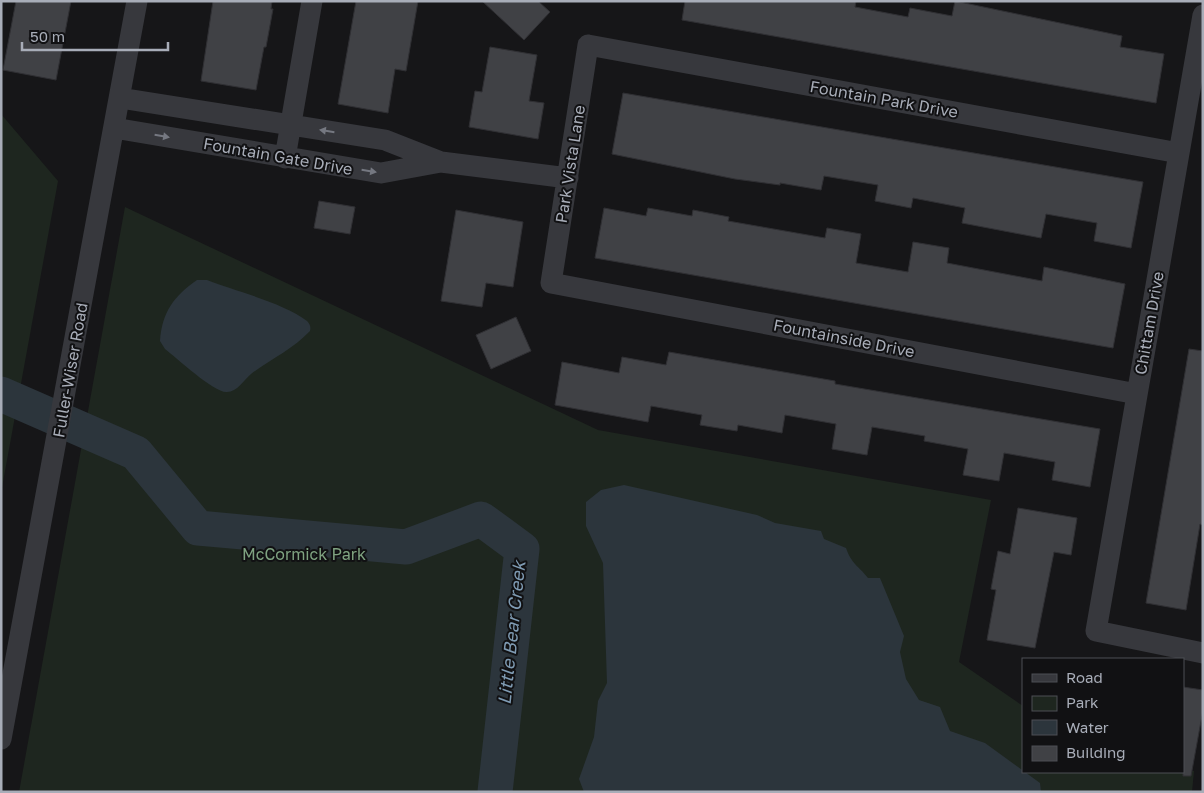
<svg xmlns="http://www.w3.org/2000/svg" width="1204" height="793" font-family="'Golos Text',sans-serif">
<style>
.green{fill:#1e261f}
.water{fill:#2c353c}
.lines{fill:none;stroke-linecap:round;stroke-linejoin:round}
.river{stroke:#2c353c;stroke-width:35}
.building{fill:#404145;stroke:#303034}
.minor{stroke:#37383d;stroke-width:21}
.oneway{fill:#757881}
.labels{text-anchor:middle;stroke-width:4;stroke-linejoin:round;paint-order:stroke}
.street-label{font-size:16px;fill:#a8adb8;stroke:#111113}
.park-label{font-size:16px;fill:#7fa381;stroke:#111113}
.water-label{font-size:18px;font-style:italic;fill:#7f9bb3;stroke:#111113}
</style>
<rect width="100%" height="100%" fill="#161618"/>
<path class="green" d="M 1,114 L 58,181 L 1,493 Z
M 125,207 L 598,430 L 991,500 L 959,662 L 1023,706 L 1023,772 L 1183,772 L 1183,769 L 1194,771 L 1192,792 L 19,792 Z"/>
<path class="water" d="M 197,280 L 207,280 C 235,291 284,303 307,321 C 310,324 311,327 310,331 C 293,349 271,359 251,374 C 244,380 237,392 227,392 C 214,393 177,358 165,349 L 160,341 C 162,312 174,296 197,280 Z
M 624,485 L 757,515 L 775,523 L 821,531 L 824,539 L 846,548 C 852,565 858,565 868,578 L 880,578 L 904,636 L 900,652 L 906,679 L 919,700 L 940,707 L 950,731 L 985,743 L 1040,783 L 1041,792 L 584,792 L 579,779 L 594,737 L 598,701 L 607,683 L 603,563 L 586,526 L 586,502 L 601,490 Z"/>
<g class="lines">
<path class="river" d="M 1,394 L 136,453 L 198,528 L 406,547 L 481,519 L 522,549 L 495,792"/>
</g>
<path class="building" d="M 16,1 L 71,1 L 56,80 L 3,70 Z
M 213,1 L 272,1 L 271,9 L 273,9 L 266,47 L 264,47 L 256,90 L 201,81 Z
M 356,1 L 418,1 L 406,71 L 395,69 L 388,113 L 338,104 Z
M 482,1 L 538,1 L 550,12 L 524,40 Z
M 685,1 L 856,1 L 855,7 L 908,17 L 910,8 L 952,16 L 955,1 L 1122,36 L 1120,47 L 1164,54 L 1156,103 L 682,20 Z
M 490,47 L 537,55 L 529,101 L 544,103 L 538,139 L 469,127 L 475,91 L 482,92 Z
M 623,93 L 1143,182 L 1131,248 L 1094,241 L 1097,223 L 1046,214 L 1041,238 L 962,223 L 965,208 L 913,198 L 911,208 L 875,201 L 878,185 L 824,176 L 821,190 L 780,183 L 780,185 L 735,179 L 612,154 Z
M 319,201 L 355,207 L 350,234 L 314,228 Z
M 604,208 L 646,216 L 648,208 L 692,216 L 693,210 L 729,217 L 728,221 L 825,238 L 827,228 L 861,234 L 856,263 L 908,272 L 913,242 L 949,248 L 947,263 L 1042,281 L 1044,267 L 1125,284 L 1113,348 L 595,258 Z
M 456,210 L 523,222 L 513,287 L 486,283 L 482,307 L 441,301 Z
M 516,317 L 531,351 L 491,369 L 476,335 Z
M 1189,349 L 1203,351 L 1203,525 L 1200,524 L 1186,610 L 1146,603 Z
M 669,352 L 835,381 L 835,384 L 1100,429 L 1090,487 L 1052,480 L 1055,462 L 1004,453 L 999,481 L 963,475 L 968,449 L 924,441 L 925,436 L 872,427 L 867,455 L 832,449 L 836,424 L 785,415 L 782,433 L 738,425 L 737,431 L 700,425 L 702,415 L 651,406 L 648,422 L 555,405 L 562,362 L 619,373 L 622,357 L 666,365 Z
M 1018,508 L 1077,518 L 1071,555 L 1054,552 L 1035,648 L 987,640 L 996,590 L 991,589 L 998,551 L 1010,554 Z
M 1183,687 L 1203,690 L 1203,710 L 1191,776 L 1183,776 Z"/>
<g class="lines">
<path class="minor" d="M 1203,15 L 1096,631 L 1203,653
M 120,98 L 385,140 L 441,162 L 568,178
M 114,128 L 381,173 L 441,162
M 285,158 L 312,1
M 1137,394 L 551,283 L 588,45 L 1179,153
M 1,739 L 137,1"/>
</g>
<defs><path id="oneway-solid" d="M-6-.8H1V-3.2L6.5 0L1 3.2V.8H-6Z" transform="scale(1.25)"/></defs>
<g class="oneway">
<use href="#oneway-solid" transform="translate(327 131) rotate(-171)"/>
<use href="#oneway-solid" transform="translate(162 136) rotate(10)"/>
<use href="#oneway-solid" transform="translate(369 171) rotate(9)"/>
</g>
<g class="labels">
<g class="street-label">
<text transform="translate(884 99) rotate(10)" y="6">Fountain Park Drive</text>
<text transform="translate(278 156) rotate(10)" y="6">Fountain Gate Drive</text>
<text transform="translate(570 164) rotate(-81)" y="6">Park Vista Lane</text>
<text transform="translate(1149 323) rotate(-80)" y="6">Chittam Drive</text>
<text transform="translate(844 338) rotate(11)" y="6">Fountainside Drive</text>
<text transform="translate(70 370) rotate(-80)" y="6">Fuller-Wiser Road</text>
</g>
<g class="park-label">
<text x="304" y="560">McCormick Park</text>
</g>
<g class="water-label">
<text transform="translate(512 633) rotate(-84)" y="6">Little Bear Creek</text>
</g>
</g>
<rect width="1204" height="793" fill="none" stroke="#a8adb8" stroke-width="5"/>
<rect x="1022" y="658" width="162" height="115" fill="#111113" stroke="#4d4f55"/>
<rect x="1032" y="674" width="25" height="8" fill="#37383d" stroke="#4d4f55"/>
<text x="1066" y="683" font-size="15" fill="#a8adb8">Road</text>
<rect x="1032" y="696" width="25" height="15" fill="#1e261f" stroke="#4d4f55"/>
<text x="1066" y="708" font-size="15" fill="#a8adb8">Park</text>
<rect x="1032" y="720" width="25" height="15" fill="#2c353c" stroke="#4d4f55"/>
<text x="1066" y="733" font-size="15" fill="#a8adb8">Water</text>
<rect x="1032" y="746" width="25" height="15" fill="#404145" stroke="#4d4f55"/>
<text x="1066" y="758" font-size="15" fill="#a8adb8">Building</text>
<path d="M22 42v8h146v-8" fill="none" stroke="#a8adb8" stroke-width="2.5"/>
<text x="30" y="42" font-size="15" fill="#a8adb8" stroke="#111113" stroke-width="4" paint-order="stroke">50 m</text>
</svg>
